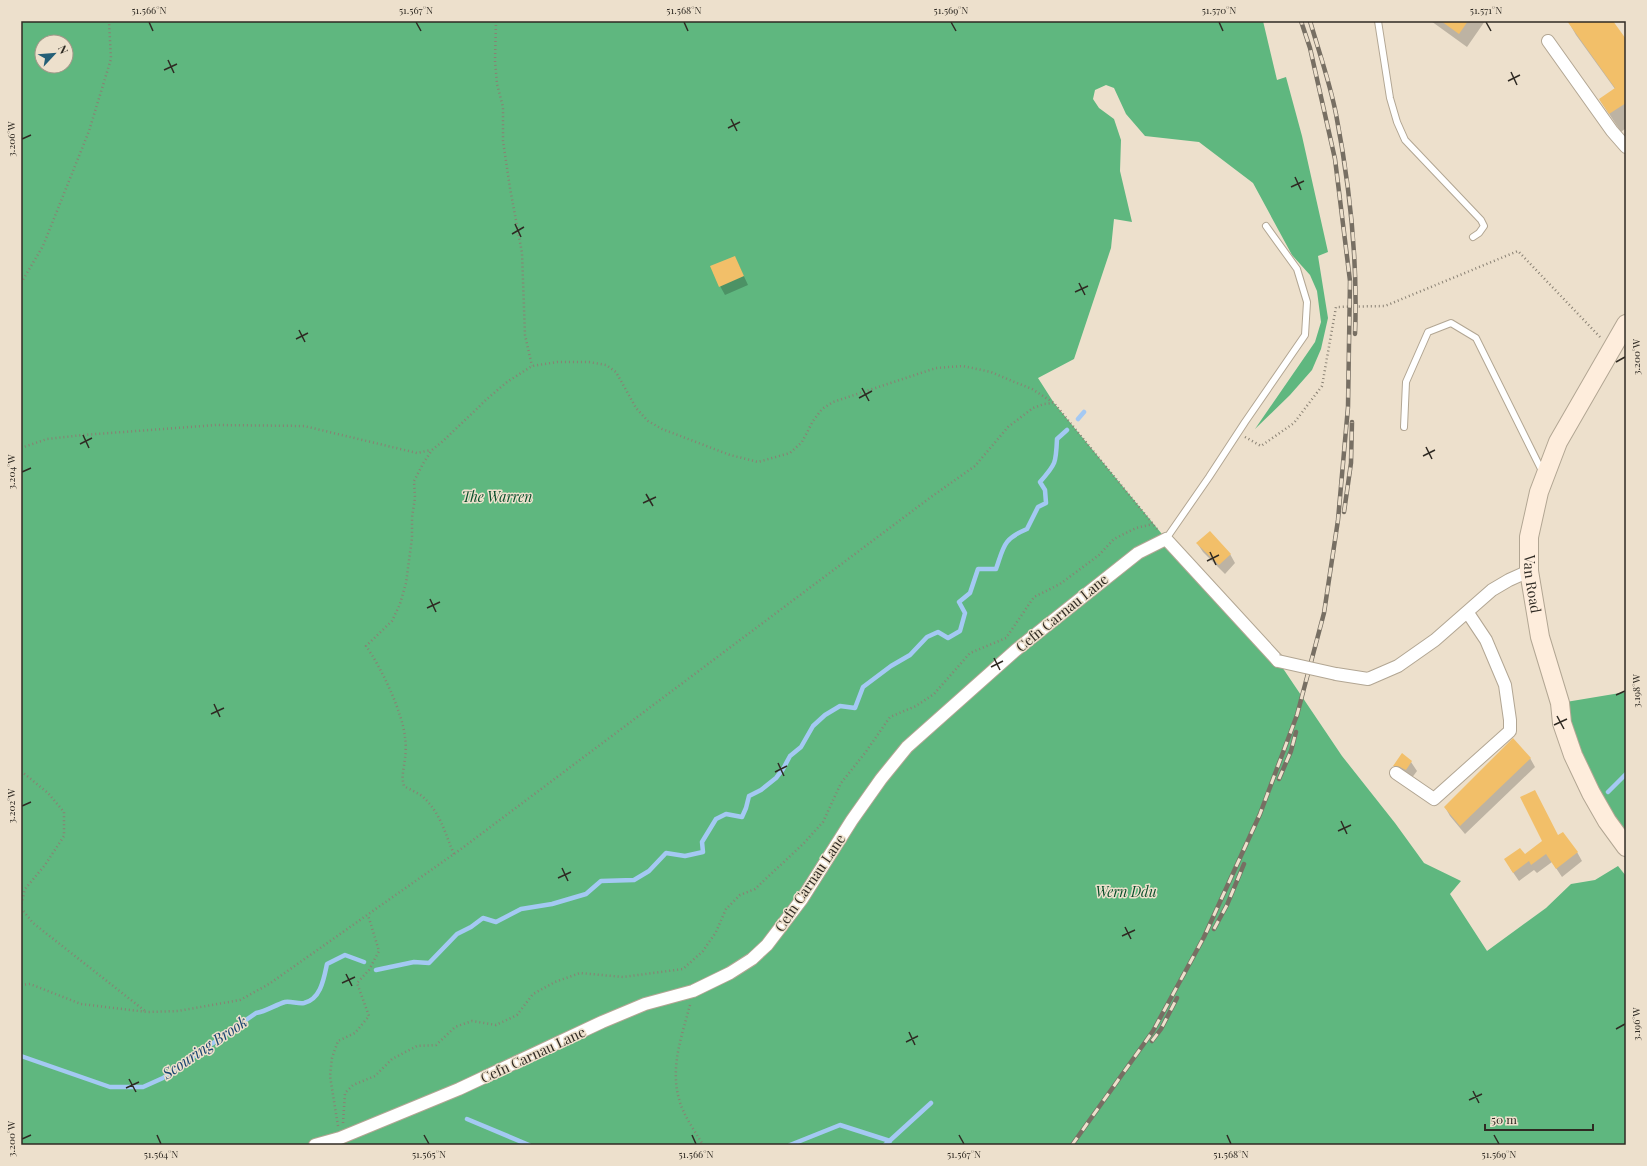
<svg xmlns="http://www.w3.org/2000/svg" width="1647" height="1166" font-family="'Playfair Display',serif">
<style>
.forest{fill:#5fb77f;fill-rule:evenodd}
.shadow{fill:#0003}
.lines{fill:none;stroke-linecap:round;stroke-linejoin:round}
.stream{stroke:#a4c9f3;stroke-width:4.5}
.building{fill:#f2bf69}
.lane-casing{stroke:#b2a693;stroke-width:8}
.street-casing{stroke:#b2a693;stroke-width:14}
.secondary-casing{stroke:#b2a693;stroke-width:20}
.path{stroke:#898073;stroke-width:2.5;stroke-dasharray:1 3;stroke-linecap:butt}
.lane{stroke:#fff;stroke-width:6}
.street{stroke:#fff;stroke-width:12}
.secondary{stroke:#feeddc;stroke-width:18}
.rail-casing{stroke:#776f63;stroke-width:4.5}
.rail{stroke:#ede0cc;stroke-width:3;stroke-dasharray:9;stroke-linecap:butt}
.street-bridge-casing{stroke:#b2a693;stroke-width:14;stroke-linecap:butt}
.street-bridge{stroke:#fff;stroke-width:12}
.ticks{fill:none;stroke:#2f2a23;stroke-width:1.5}
.labels{text-anchor:middle;stroke-width:3;stroke-linejoin:round;paint-order:stroke}
.park-label{font-size:14px;font-style:italic;fill:#084e2a;stroke:#ede0cc}
.street-label{font-size:14px;fill:#2f2a23;stroke:#ede0cc}
.water-label{font-size:15px;font-style:italic;fill:#194470;stroke:#ede0cc}
.neatline{fill:none;stroke:#2f2a23;stroke-width:1.5}
.ticks-label{font-size:10px;text-anchor:middle;fill:#2f2a23}
</style>
<rect width="100%" height="100%" fill="#ede0cc"/>
<path class="forest" d="M 21,21 L 1263,21 L 1277,80 L 1286,77 L 1302,136 L 1328,252 L 1318,256 L 1328,318 L 1321,349 L 1312,370 L 1290,395 L 1255,429 L 1315,342 L 1321,322 L 1317,291 L 1310,275 L 1292,255 L 1253,183 L 1199,142 L 1145,136 L 1126,114 L 1114,88 L 1106,85 L 1095,90 L 1093,99 L 1099,108 L 1114,119 L 1121,140 L 1120,171 L 1132,222 L 1114,219 L 1111,248 L 1074,359 L 1038,378 L 1054,403 L 1166,539 L 1278,661 L 1342,756 L 1395,823 L 1424,863 L 1461,881 L 1450,894 L 1487,951 L 1546,908 L 1571,884 L 1595,880 L 1618,866 L 1626,876 L 1626,1145 L 21,1145 ZM 42,42 L 66,42 L 66,66 L 42,66 Z
M 1626,692 L 1626,847 L 1607,821 L 1560,703 Z"/>
<path class="shadow" d="M 1431,21 L 1485,21 L 1467,47 Z
M 1568,21 L 1612,21 L 1626,41 L 1626,128 L 1621,132 L 1600,100 L 1615,89 L 1576,35 Z
M 735,257 L 748,285 L 725,295 L 720,286 Z
M 1197,543 L 1230,554 L 1235,563 L 1225,574 L 1203,552 Z
M 1402,755 L 1411,762 L 1417,771 L 1411,779 L 1399,774 L 1394,766 Z
M 1530,758 L 1535,767 L 1465,834 L 1450,816 L 1445,807 Z
M 1558,837 L 1577,852 L 1582,861 L 1562,877 L 1552,862 L 1537,873 L 1534,870 L 1519,881 L 1510,868 L 1525,855 Z"/>
<g class="lines">
<path class="stream" d="M 1078,419 L 1084,412
M 1608,792 L 1626,774
M 376,970 L 414,962 L 429,963 L 457,934 L 471,927 L 483,918 L 496,922 L 521,909 L 552,904 L 586,894 L 601,881 L 634,880 L 649,871 L 666,853 L 685,856 L 703,852 L 702,842 L 716,819 L 726,814 L 742,817 L 746,808 L 749,796 L 761,790 L 776,778 L 783,769 L 790,756 L 801,747 L 813,726 L 825,715 L 840,706 L 855,708 L 863,687 L 891,666 L 910,655 L 927,637 L 938,632 L 948,638 L 960,631 L 965,613 L 959,602 L 970,593 L 978,569 L 996,569 C 1004,546 1003,539 1027,529 L 1038,507 L 1046,503 L 1045,490 L 1040,482 C 1056,464 1056,463 1057,439 L 1067,430
M 21,1056 L 110,1087 L 143,1087 L 163,1078 L 256,1013 C 267,1011 275,1005 285,1002 C 291,1001 298,1004 304,1003 C 321,999 324,978 327,964 L 345,955 L 364,962
M 467,1119 L 529,1145
M 790,1145 L 840,1125 L 890,1141
M 885,1145 L 931,1103"/>
</g>
<path class="building" d="M 1441,21 L 1468,21 L 1459,34 Z
M 1567,21 L 1613,21 L 1626,39 L 1626,103 L 1609,114 L 1599,99 L 1615,88 Z
M 735,256 L 744,276 L 719,287 L 710,266 Z
M 1210,531 L 1231,554 L 1219,565 L 1196,543 Z
M 1513,738 L 1531,758 L 1460,826 L 1444,807 Z
M 1402,753 L 1412,761 L 1406,770 L 1400,767 L 1393,766 Z
M 1535,790 L 1558,835 L 1563,832 L 1578,852 L 1556,869 L 1546,854 L 1531,865 L 1529,861 L 1513,873 L 1504,859 L 1520,848 L 1525,854 L 1542,841 L 1520,797 Z"/>
<g class="lines">
<g class="lane-casing">
<path id="lane" d="M 1378,21 L 1390,98 L 1397,122 L 1405,140 L 1481,220 L 1484,226 L 1479,233 L 1473,237
M 1404,427 L 1406,382 L 1428,332 L 1451,323 L 1476,338 L 1543,473
M 1166,539 L 1209,477 L 1245,422 L 1305,335 L 1307,302 L 1297,269 L 1266,226"/>
</g>
<g class="street-casing">
<path id="street" d="M 1548,41 L 1612,131 L 1626,147
M 1336,674 L 1368,679 L 1398,666 L 1435,640 L 1492,590 L 1509,580 L 1529,571
M 1396,773 L 1434,799 L 1510,731 L 1510,720 L 1505,685 L 1486,640 L 1468,613
M 315,1145 L 340,1138 L 459,1089 L 602,1022 L 645,1004 L 693,991 L 730,973 L 752,959 L 767,945 L 802,899 L 852,820 L 881,779 L 907,747 L 1016,650 L 1138,553 L 1166,539 L 1278,661"/>
</g>
<g class="secondary-casing">
<g id="secondary">
<path id="s1" d="M 1626,324 L 1558,442 L 1539,492 L 1529,537 L 1529,571 L 1540,637 L 1560,703 L 1562,723 L 1573,755 L 1591,793 L 1607,821 L 1626,847"/>
</g>
</g>
<path class="path" d="M 496,21 L 495,61 L 497,84 L 503,107 L 503,141 L 510,188 L 522,253 L 525,335 L 532,366
M 21,283 L 43,246 L 89,131 L 111,59 L 109,21
M 1245,437 L 1261,446 L 1294,423 L 1322,386 L 1336,307 L 1385,306 L 1518,251 L 1600,337
M 21,448 L 47,439 L 83,435 L 216,425 L 304,426 L 417,453 L 431,450
M 21,771 L 48,793 L 64,812 L 64,836 L 45,865 L 25,889 L 21,906
M 454,854 C 445,834 441,814 425,799 C 420,793 410,790 404,786 C 401,776 404,769 405,758 C 406,752 406,743 405,737 C 402,711 381,667 366,646 L 392,621 L 400,604 L 406,583 L 412,538 L 412,517 L 415,498 L 414,481 L 424,462 L 432,450 L 443,441 L 487,399 L 507,382 L 532,366 L 557,362 L 589,362 L 606,365 L 616,372 L 636,408 L 648,421 L 662,429 L 730,455 L 758,462 L 790,453 L 802,442 L 813,421 L 822,409 L 833,402 L 936,368 L 963,366 L 991,372 L 1012,381 L 1032,389 L 1054,403 L 1157,529
M 21,908 L 33,923 L 145,1011
M 21,985 L 30,984 L 81,1004 L 147,1012 L 178,1011 L 240,1000 L 269,984 L 461,849 L 931,497 L 975,466 L 1008,427 L 1033,408 L 1044,404 L 1053,403
M 690,1005 C 682,1035 670,1067 679,1099 C 683,1115 695,1131 703,1145
M 343,1123 L 345,1093 L 353,1085 L 375,1076 L 392,1059 L 417,1046 L 436,1045 L 455,1027 L 472,1021 L 496,1025 L 517,1015 L 533,994 L 555,982 L 580,973 L 623,977 L 683,969 L 703,951 L 716,932 L 726,909 L 740,895 L 755,889 L 804,843 L 823,822 L 841,783 L 865,753 L 890,717 L 916,706 L 934,694 L 970,653 L 1006,638 L 1034,597 L 1060,584 L 1099,555 L 1114,539 L 1136,528 L 1153,524
M 338,1126 L 330,1076 L 332,1058 L 338,1041 L 355,1033 L 369,1016 L 357,983 L 369,970 L 379,951 L 368,915"/>
<use href="#lane" class="lane"/>
<use href="#street" class="street"/>
<use href="#secondary" class="secondary"/>
<g class="rail-casing">
<path id="rail" d="M 1310,21 C 1319,52 1330,83 1336,114 C 1350,187 1358,260 1355,334
M 1344,512 L 1351,463 L 1352,422
M 1279,779 L 1291,751 L 1296,732
M 1214,929 L 1227,905 L 1244,864
M 1152,1041 L 1161,1029 L 1177,998
M 1072,1145 L 1153,1031 L 1204,937 L 1260,814 L 1297,715 L 1324,613 L 1338,520 L 1348,407 L 1350,281 L 1335,159 L 1310,48 L 1301,21"/>
</g>
<use href="#rail" class="rail"/>
<g class="street-bridge-casing">
<path id="street-bridge" d="M 1278,661 L 1336,674"/>
</g>
<use href="#street-bridge" class="street-bridge"/>
</g>
<path class="ticks" d="M 149,22 L 153,31M 416,22 L 421,31M 684,22 L 688,31M 951,22 L 956,31M 1219,22 L 1223,31M 1486,22 L 1491,31M 168,60 L 174,73M 164,70 L 177,64M 1511,72 L 1517,85M 1508,81 L 1520,75M 731,119 L 737,131M 728,128 L 740,122M 22,139 L 31,135M 1295,177 L 1301,190M 1291,187 L 1304,181M 515,224 L 521,237M 512,234 L 524,227M 1079,283 L 1085,295M 1075,292 L 1088,286M 299,330 L 305,342M 296,339 L 308,333M 1616,362 L 1625,357M 862,388 L 869,401M 859,398 L 872,391M 83,435 L 89,448M 80,444 L 92,438M 1426,447 L 1432,459M 1423,456 L 1435,450M 22,472 L 31,468M 646,494 L 653,506M 643,503 L 656,497M 1210,552 L 1216,565M 1207,561 L 1219,555M 430,599 L 436,612M 427,608 L 440,602M 994,658 L 1000,670M 991,667 L 1003,661M 1616,695 L 1625,691M 214,704 L 220,717M 211,714 L 224,708M 1557,716 L 1564,729M 1554,725 L 1567,719M 778,763 L 784,776M 775,772 L 787,766M 22,806 L 31,802M 1341,821 L 1347,834M 1338,831 L 1351,825M 562,868 L 568,881M 558,878 L 571,872M 1125,927 L 1131,939M 1122,936 L 1135,930M 346,974 L 352,986M 342,983 L 355,977M 1616,1029 L 1625,1024M 909,1032 L 915,1045M 906,1042 L 918,1036M 129,1079 L 136,1092M 126,1088 L 139,1082M 1473,1091 L 1479,1103M 1469,1100 L 1482,1094M 157,1135 L 161,1144M 424,1135 L 429,1144M 692,1135 L 696,1144M 959,1135 L 964,1144M 1227,1135 L 1231,1144M 1494,1135 L 1499,1144M 22,1139 L 31,1135"/>
<g class="labels">
<g class="park-label">
<text x="497" y="502">The Warren</text>
<text x="1126" y="897">Wern Ddu</text>
</g>
<g class="street-label">
<text dy="5" stroke="none"><textPath href="#s1" startOffset="283">Van Road</textPath></text>
<text transform="translate(1062 613) rotate(-39)" y="5">Cefn Carnau Lane</text>
<text transform="translate(810 883) rotate(-56)" y="5">Cefn Carnau Lane</text>
<text transform="translate(533 1055) rotate(-25)" y="5">Cefn Carnau Lane</text>
</g>
<g class="water-label">
<text transform="translate(205 1048) rotate(-34)" y="5">Scouring Brook</text>
</g>
</g>
<rect width="1647" height="1166" fill="none" stroke="#ede0cc" stroke-width="44"/>
<g transform="translate(54 54) rotate(64)"><circle r="19" fill="#ede0cc" stroke="#a19788"/>
<path d="M0-3L7 15L0 10L-7 15Z" fill="#245f77"/>
<text y="-6" font-size="11" font-weight="bold" text-anchor="middle" fill="#2f2a23">N</text>
</g>
<path d="M1485 1124v6h108v-6" fill="none" stroke="#2f2a23" stroke-width="2"/>
<text x="1491" y="1124" font-size="12" fill="#2f2a23" stroke="#ede0cc" stroke-width="3" paint-order="stroke">50 m</text>
<rect x="22" y="22" width="1603" height="1122" class="neatline"/>
<g class="ticks-label">
<text x="149" y="14">51.566°N</text>
<text x="416" y="14">51.567°N</text>
<text x="684" y="14">51.568°N</text>
<text x="951" y="14">51.569°N</text>
<text x="1219" y="14">51.570°N</text>
<text x="1486" y="14">51.571°N</text>
<text transform="translate(11 139) rotate(-90)" y="4">3.206°W</text>
<text transform="translate(1636 357) rotate(-90)" y="4">3.200°W</text>
<text transform="translate(11 472) rotate(-90)" y="4">3.204°W</text>
<text transform="translate(1636 691) rotate(-90)" y="4">3.198°W</text>
<text transform="translate(11 806) rotate(-90)" y="4">3.202°W</text>
<text transform="translate(1636 1024) rotate(-90)" y="4">3.196°W</text>
<text transform="translate(11 1139) rotate(-90)" y="4">3.200°W</text>
<text x="161" y="1158">51.564°N</text>
<text x="429" y="1158">51.565°N</text>
<text x="696" y="1158">51.566°N</text>
<text x="964" y="1158">51.567°N</text>
<text x="1231" y="1158">51.568°N</text>
<text x="1499" y="1158">51.569°N</text>
</g>
</svg>
